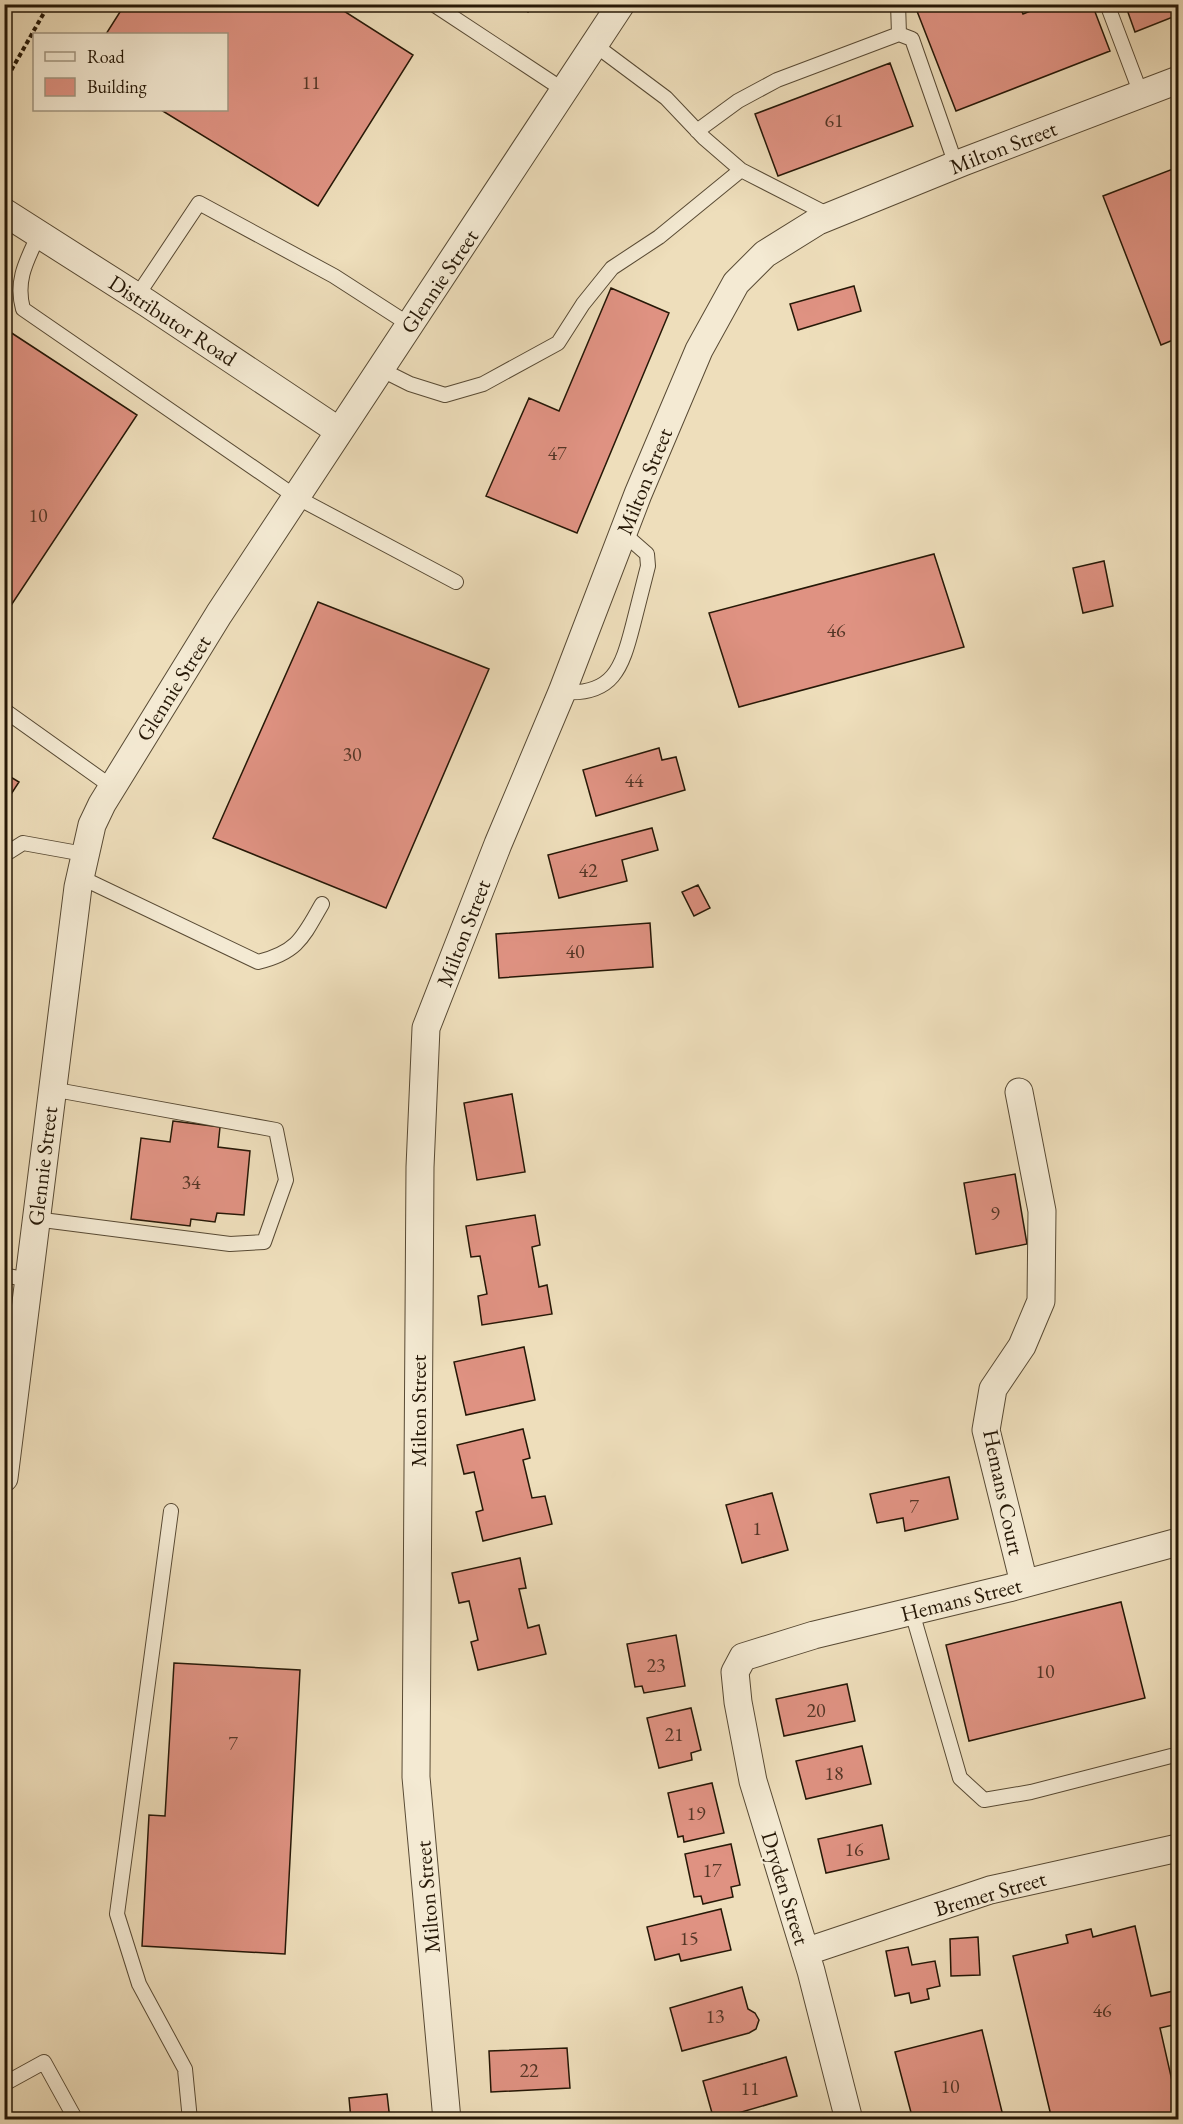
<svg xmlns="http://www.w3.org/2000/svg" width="1183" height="2124" font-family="'EB Garamond',serif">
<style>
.building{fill:#df9282;stroke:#261807;stroke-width:1.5}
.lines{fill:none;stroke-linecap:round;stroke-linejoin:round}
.service-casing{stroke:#584a34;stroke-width:16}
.minor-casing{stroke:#584a34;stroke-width:29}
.path{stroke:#261807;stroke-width:4;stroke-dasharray:4.5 3;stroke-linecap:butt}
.service{stroke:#f4ead3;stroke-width:14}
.minor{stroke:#f4ead3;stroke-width:27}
.labels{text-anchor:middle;stroke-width:4.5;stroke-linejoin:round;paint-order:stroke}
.number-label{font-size:20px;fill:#543626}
.street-label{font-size:22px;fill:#261807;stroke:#f4ead3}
</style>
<rect width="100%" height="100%" fill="#eedebb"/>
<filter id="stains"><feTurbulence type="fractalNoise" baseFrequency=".00333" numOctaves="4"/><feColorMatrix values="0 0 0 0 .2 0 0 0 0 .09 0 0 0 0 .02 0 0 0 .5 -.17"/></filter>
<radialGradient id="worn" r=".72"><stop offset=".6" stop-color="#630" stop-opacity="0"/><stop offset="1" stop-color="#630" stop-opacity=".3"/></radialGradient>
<path class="building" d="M 125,4 L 333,4 L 413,55 L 318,206 L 161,110 L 226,110 L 226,34 L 106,34 Z
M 517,4 L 534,4 L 528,12 Z
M 918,4 L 1019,4 L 1023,14 L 1048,4 L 1092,4 L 1110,51 L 956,111 L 915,6 Z
M 1125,4 L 1178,4 L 1178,15 L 1135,32 Z
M 890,63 L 913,126 L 778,176 L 755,114 Z
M 1178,167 L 1178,338 L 1161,345 L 1103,196 Z
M 854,286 L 861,311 L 798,330 L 790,304 Z
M 611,288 L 669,313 L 577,533 L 486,496 L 529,398 L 559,411 Z
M 4,328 L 137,415 L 4,616 Z
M 934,554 L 964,647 L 739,707 L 709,613 Z
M 1104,561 L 1113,606 L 1083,613 L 1073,568 Z
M 318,602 L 489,669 L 386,908 L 213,838 Z
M 659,748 L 662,760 L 676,757 L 685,790 L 596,816 L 583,770 Z
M 4,773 L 19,782 L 4,805 Z
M 652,828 L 658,850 L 622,860 L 627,881 L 559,898 L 548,855 Z
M 698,885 L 710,908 L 694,916 L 682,892 Z
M 650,923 L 653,967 L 499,978 L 496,934 Z
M 512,1094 L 525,1172 L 477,1180 L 464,1103 Z
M 173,1121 L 220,1127 L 218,1147 L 250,1151 L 244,1215 L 217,1213 L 215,1222 L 191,1219 L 190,1226 L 131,1219 L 141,1138 L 170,1142 Z
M 1015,1174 L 1027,1244 L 976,1254 L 964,1183 Z
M 535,1215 L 540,1245 L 532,1247 L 539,1287 L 547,1285 L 552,1314 L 482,1325 L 478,1296 L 487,1294 L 480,1256 L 471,1257 L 466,1226 Z
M 524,1347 L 535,1400 L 466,1415 L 454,1362 Z
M 523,1429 L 530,1458 L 523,1460 L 532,1498 L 545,1496 L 552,1524 L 483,1541 L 476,1512 L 483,1510 L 474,1472 L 464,1474 L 457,1445 Z
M 949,1477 L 958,1519 L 905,1531 L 903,1518 L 877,1523 L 870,1494 Z
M 772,1493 L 788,1550 L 742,1563 L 726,1505 Z
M 520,1558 L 526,1588 L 519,1589 L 528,1628 L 539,1625 L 546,1654 L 478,1670 L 471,1642 L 478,1640 L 469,1601 L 459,1603 L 452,1573 Z
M 1121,1602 L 1145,1698 L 969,1741 L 946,1645 Z
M 676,1635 L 685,1686 L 644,1693 L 642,1686 L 635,1687 L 627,1644 Z
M 174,1663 L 300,1670 L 285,1954 L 142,1946 L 149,1815 L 165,1816 Z
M 847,1684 L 855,1721 L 784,1736 L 776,1699 Z
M 691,1708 L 701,1750 L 691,1753 L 692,1760 L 659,1768 L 647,1718 Z
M 862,1746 L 871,1784 L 806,1799 L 796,1761 Z
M 712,1783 L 724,1833 L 684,1842 L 683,1836 L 678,1837 L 668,1793 Z
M 882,1825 L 889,1859 L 826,1873 L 818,1839 Z
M 731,1844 L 740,1885 L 731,1887 L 733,1897 L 703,1904 L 701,1896 L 694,1897 L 685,1854 Z
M 721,1909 L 731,1950 L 681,1961 L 679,1954 L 655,1960 L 647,1927 Z
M 1135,1926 L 1151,1996 L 1178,1990 L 1178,2024 L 1160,2028 L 1178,2107 L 1178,2120 L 1052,2120 L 1013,1956 L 1068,1943 L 1066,1935 L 1091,1929 L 1093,1937 Z
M 978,1937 L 980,1975 L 951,1976 L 950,1939 Z
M 908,1947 L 912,1965 L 935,1961 L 940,1986 L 927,1989 L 929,1999 L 911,2003 L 909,1993 L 895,1996 L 886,1951 Z
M 742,1987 L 748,2009 L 755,2013 L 759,2020 L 756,2029 L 749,2033 L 682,2051 L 670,2008 Z
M 982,2030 L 1004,2120 L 913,2120 L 895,2052 Z
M 567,2048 L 570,2088 L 491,2092 L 489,2051 Z
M 786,2057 L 797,2096 L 714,2120 L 703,2081 Z
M 387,2094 L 390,2120 L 351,2120 L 349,2098 Z"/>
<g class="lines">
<g class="service-casing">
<path id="service" d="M 433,4 L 565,91
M 898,4 L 899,34
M 1107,4 L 1141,94
M 595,45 L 666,98 L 704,138 L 741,170 L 829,215
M 697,131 L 738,101 L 777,80 L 899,34 L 912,39 L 956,165
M 39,234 C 27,260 15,280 23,309 L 296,497 L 456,582
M 137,296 L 199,203 L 334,276 L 410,325
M 380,369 L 410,384 L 445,395 L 483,384 L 558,343 L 583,304 L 612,268 L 659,237 L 741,170
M 562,692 C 613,696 622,668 633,625 C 638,605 643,586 648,566 L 647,554 L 623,533
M 4,710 L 112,787
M 4,855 L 23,843 L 84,854
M 80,877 L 258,962 C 298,952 303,937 322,904
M 35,1219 L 230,1244 L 264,1242 L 286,1180 L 276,1130 L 51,1089
M 4,1275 L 28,1280
M 171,1511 L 117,1914 L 139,1984 L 185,2069 L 190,2120
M 912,1612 L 960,1778 L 984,1800 L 1031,1792 L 1171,1756
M 4,2084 L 44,2062 L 76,2120"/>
</g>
<g class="minor-casing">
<path id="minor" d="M 4,212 L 147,303 L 339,431
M 1019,1092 L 1042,1211 L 1041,1301 L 1022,1346 L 993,1389 L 986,1430 L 1024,1583
M 4,1478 L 78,887 L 92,825 L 102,804 L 219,614 L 621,4
M 805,1952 L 990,1890 L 1178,1848
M 447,2120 L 416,1777 L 420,1167 L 426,1028 L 498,844 L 562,692 L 638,494 L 699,350 L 736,283 L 765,254 L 818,221 L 963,162 L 1178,80
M 849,2120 L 811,1971 L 753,1781 L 738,1702 L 735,1672 L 743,1657 L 814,1635 L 1009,1588 L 1178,1542"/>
</g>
<path class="path" d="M 4,83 L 49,4"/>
<use href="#service" class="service"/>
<use href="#minor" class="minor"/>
</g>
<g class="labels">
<g class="number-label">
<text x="311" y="89">11</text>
<text x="834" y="127">61</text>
<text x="557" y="460">47</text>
<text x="38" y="522">10</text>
<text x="836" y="637">46</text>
<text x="352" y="761">30</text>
<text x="634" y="787">44</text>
<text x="588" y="877">42</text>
<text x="575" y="958">40</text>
<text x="191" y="1189">34</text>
<text x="995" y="1220">9</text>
<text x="914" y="1513">7</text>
<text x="757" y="1535">1</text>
<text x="656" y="1672">23</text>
<text x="1045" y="1678">10</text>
<text x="816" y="1717">20</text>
<text x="674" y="1741">21</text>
<text x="233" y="1750">7</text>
<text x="834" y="1780">18</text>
<text x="696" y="1820">19</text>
<text x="854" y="1856">16</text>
<text x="712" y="1877">17</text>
<text x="689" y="1945">15</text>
<text x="1102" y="2017">46</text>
<text x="715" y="2023">13</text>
<text x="529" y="2077">22</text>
<text x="950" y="2093">10</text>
<text x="750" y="2095">11</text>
</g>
<g class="street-label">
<text transform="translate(1003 147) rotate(-21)" y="8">Milton Street</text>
<text transform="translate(439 281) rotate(-56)" y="8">Glennie Street</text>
<text transform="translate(173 320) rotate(33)" y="8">Distributor Road</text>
<text transform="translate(644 481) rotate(-68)" y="8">Milton Street</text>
<text transform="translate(173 688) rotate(-58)" y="8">Glennie Street</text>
<text transform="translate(463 933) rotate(-69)" y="8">Milton Street</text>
<text transform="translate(42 1166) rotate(-83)" y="8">Glennie Street</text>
<text transform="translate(418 1411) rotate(-90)" y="8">Milton Street</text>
<text transform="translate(1004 1492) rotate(78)" y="8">Hemans Court</text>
<text transform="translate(961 1599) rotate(-14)" y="8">Hemans Street</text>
<text transform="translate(786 1888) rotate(73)" y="8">Dryden Street</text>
<text transform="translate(990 1893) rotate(-16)" y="8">Bremer Street</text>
<text transform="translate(427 1897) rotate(-95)" y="8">Milton Street</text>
</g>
</g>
<rect width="1183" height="2124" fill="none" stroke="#eedebb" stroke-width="24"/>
<rect x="6" y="6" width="1171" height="2112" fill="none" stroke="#261807" stroke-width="3"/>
<rect x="12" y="12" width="1159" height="2100" fill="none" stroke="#261807" stroke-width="1.5"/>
<rect x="33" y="33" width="195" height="78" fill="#f4ead3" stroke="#a29681" stroke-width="1.5"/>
<rect x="45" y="52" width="30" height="9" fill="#f4ead3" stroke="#a29681" stroke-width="1.5"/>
<text x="87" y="63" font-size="18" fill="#261807">Road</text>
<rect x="45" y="78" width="30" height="18" fill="#df9282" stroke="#a29681" stroke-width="1.5"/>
<text x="87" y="93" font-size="18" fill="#261807">Building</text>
<rect width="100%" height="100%" filter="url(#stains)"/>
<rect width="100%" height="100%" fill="url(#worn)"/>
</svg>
